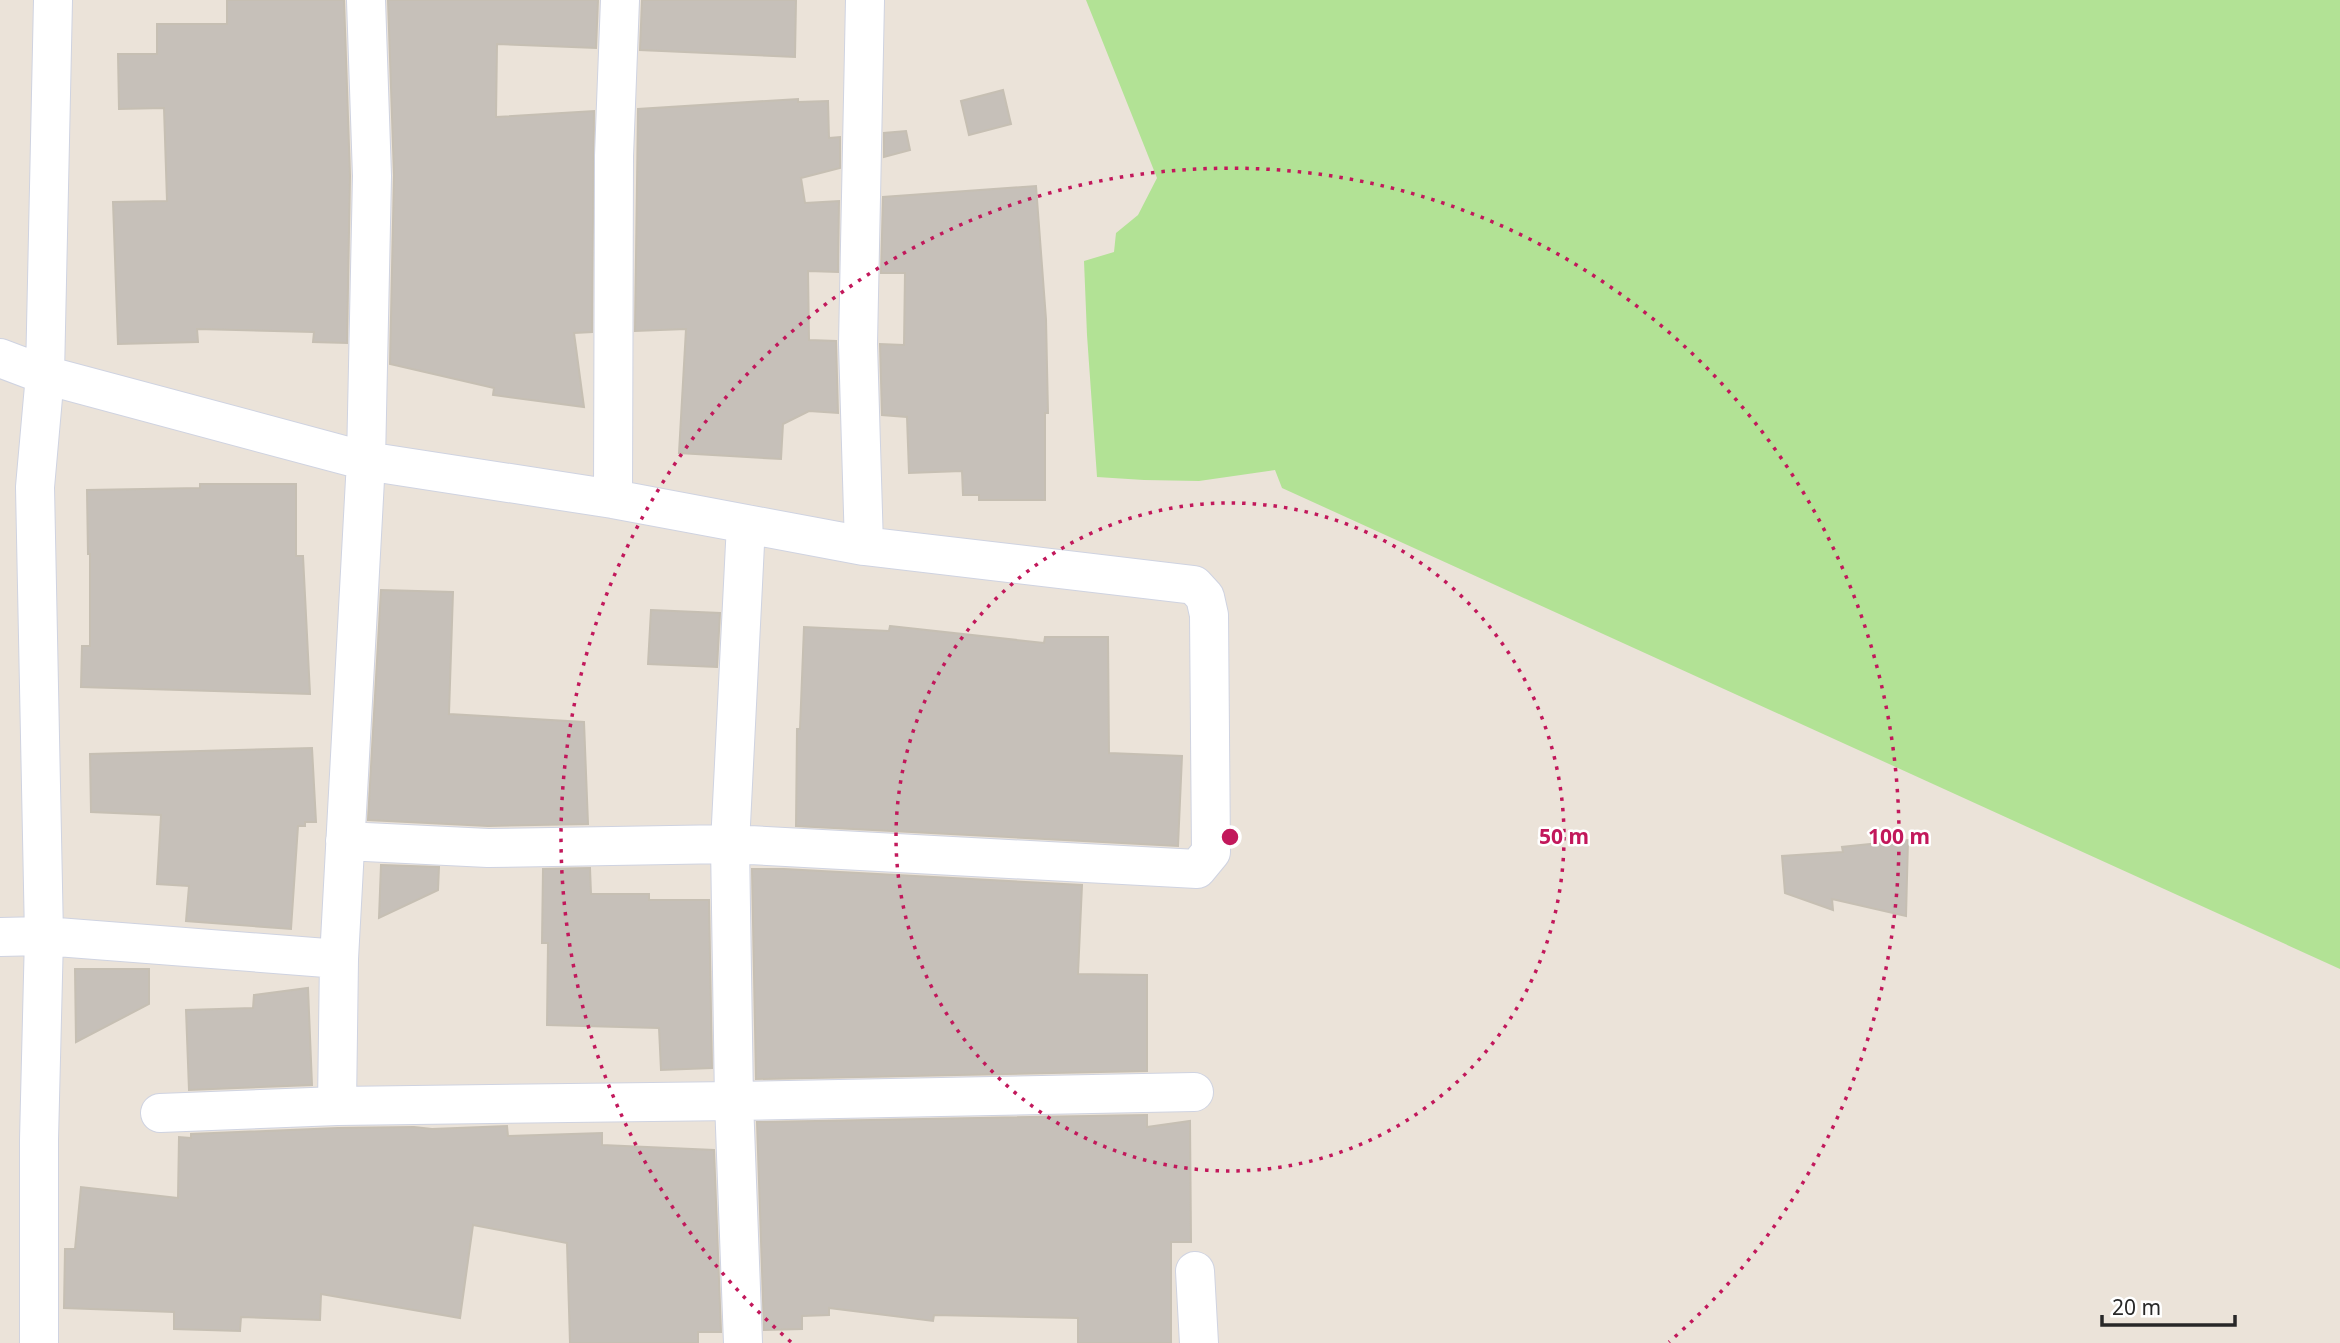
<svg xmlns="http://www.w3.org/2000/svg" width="2340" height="1343" font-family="'Noto Sans',sans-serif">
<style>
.green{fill:#b2e295}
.building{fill:#c6c0b9;stroke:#c6bfb3;stroke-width:2}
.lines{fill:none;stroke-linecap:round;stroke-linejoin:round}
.minor-casing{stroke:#cfd3e1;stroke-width:40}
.minor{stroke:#fff;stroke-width:38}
.ring{fill:none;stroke:#c2185b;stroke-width:3.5;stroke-dasharray:3.5 7}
.centre{fill:#c2185b;stroke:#fff;stroke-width:3.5}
.ring-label{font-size:21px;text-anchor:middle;font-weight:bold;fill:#c2185b;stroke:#fff;stroke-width:5;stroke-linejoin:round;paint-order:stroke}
</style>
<rect width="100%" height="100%" fill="#ebe3d9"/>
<path class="green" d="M 1086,0 L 2340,0 L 2340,969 L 1282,488 L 1275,470 L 1199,481 L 1144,480 L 1097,477 L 1087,335 L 1084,261 L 1114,252 L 1116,233 L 1138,215 L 1157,178 Z"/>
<path class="building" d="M 227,0 L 344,0 L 350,176 L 347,343 L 313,342 L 314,332 L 197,329 L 198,342 L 118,344 L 113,202 L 167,201 L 164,108 L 119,109 L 118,54 L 157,54 L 157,24 L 227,24 Z
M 388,0 L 598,0 L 596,48 L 497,44 L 496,117 L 594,111 L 592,332 L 574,333 L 584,407 L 493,395 L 494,388 L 390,364 L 394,175 Z
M 642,0 L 796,0 L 795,57 L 640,50 Z
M 1003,90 L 1011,124 L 969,135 L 961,101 Z
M 798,99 L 798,102 L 828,101 L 829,138 L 840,137 L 840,168 L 801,178 L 805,203 L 839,201 L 838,272 L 808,271 L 809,340 L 836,341 L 838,413 L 809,411 L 783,424 L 781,459 L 679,453 L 686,329 L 635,331 L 638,109 Z
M 906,131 L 910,150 L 884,157 L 884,133 Z
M 1036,186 L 1046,319 L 1048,413 L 1045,413 L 1045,500 L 979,500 L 979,495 L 963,495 L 962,471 L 909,473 L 907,417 L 882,415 L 880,344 L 904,345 L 905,273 L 881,273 L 883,197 Z
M 200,484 L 296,484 L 296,556 L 303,556 L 310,694 L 81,687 L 82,646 L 90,646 L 90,554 L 88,554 L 87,490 L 200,488 Z
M 381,590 L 453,592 L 449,714 L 584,722 L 588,824 L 488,826 L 368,820 Z
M 651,610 L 720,613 L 717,667 L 648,664 Z
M 890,626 L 1044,643 L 1045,637 L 1108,637 L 1109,753 L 1182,756 L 1178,846 L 796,826 L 797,729 L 800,729 L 804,627 L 889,631 Z
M 312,748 L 316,822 L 305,822 L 305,826 L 298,826 L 291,929 L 186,921 L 189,886 L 157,884 L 161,815 L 91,812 L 90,754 Z
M 1908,840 L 1906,916 L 1832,899 L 1833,910 L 1785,893 L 1782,856 L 1843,852 L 1842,847 Z
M 381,865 L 439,867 L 438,890 L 379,918 Z
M 590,868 L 591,894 L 649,894 L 649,900 L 709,900 L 712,1068 L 661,1070 L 659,1028 L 547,1025 L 548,943 L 542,943 L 543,869 Z
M 752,869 L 784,869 L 1082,885 L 1078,974 L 1147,975 L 1147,1071 L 756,1079 Z
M 75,969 L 149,969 L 149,1004 L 76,1042 Z
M 308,988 L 312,1085 L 189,1090 L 186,1010 L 253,1008 L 254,995 Z
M 1147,1115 L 1147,1127 L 1190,1121 L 1191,1242 L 1171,1242 L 1171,1343 L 1078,1343 L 1078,1318 L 934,1315 L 933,1321 L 829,1308 L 829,1315 L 802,1316 L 802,1329 L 764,1330 L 757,1122 Z
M 507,1126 L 508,1136 L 602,1133 L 602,1145 L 714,1150 L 721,1332 L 698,1332 L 698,1343 L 570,1343 L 567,1243 L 473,1225 L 460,1318 L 321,1294 L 320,1320 L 241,1317 L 240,1331 L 174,1329 L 174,1312 L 64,1308 L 65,1249 L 75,1249 L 81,1187 L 178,1198 L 179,1137 L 191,1138 L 191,1134 L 338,1128 L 414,1127 L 432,1129 Z"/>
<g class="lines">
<g class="minor-casing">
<path id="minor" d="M 53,0 L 45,375 L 366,461 L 613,499 L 864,546 L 1194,585 L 1205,597 L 1209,615 L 1211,852 L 1197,869 L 730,844 L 488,848 L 345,841
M 366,0 L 372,176 L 366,461 L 339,959 L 337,1106 L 734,1101 L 1194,1092
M 0,358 L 45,375 L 35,487 L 44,936 L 39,1140 L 39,1343
M 613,499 L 614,156 L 620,0
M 864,546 L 858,344 L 865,0
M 0,937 L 44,936 L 339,959
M 160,1113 L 337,1106
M 1195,1271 L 1199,1343
M 743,1343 L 734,1101 L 730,844 L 746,524"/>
</g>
<use href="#minor" class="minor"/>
</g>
<g class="ring">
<circle cx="1230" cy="837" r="334"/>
<path d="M791 1342A669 669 0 1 1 1669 1342"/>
</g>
<circle cx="1230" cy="837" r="10" class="centre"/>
<g class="ring-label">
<text x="1564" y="844">50 m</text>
<text x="1899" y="844">100 m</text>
</g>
<path d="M2102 1315v10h133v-10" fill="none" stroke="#282828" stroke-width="3.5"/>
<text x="2112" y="1315" font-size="21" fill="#282828" stroke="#ffffff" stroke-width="5" paint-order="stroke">20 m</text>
</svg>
